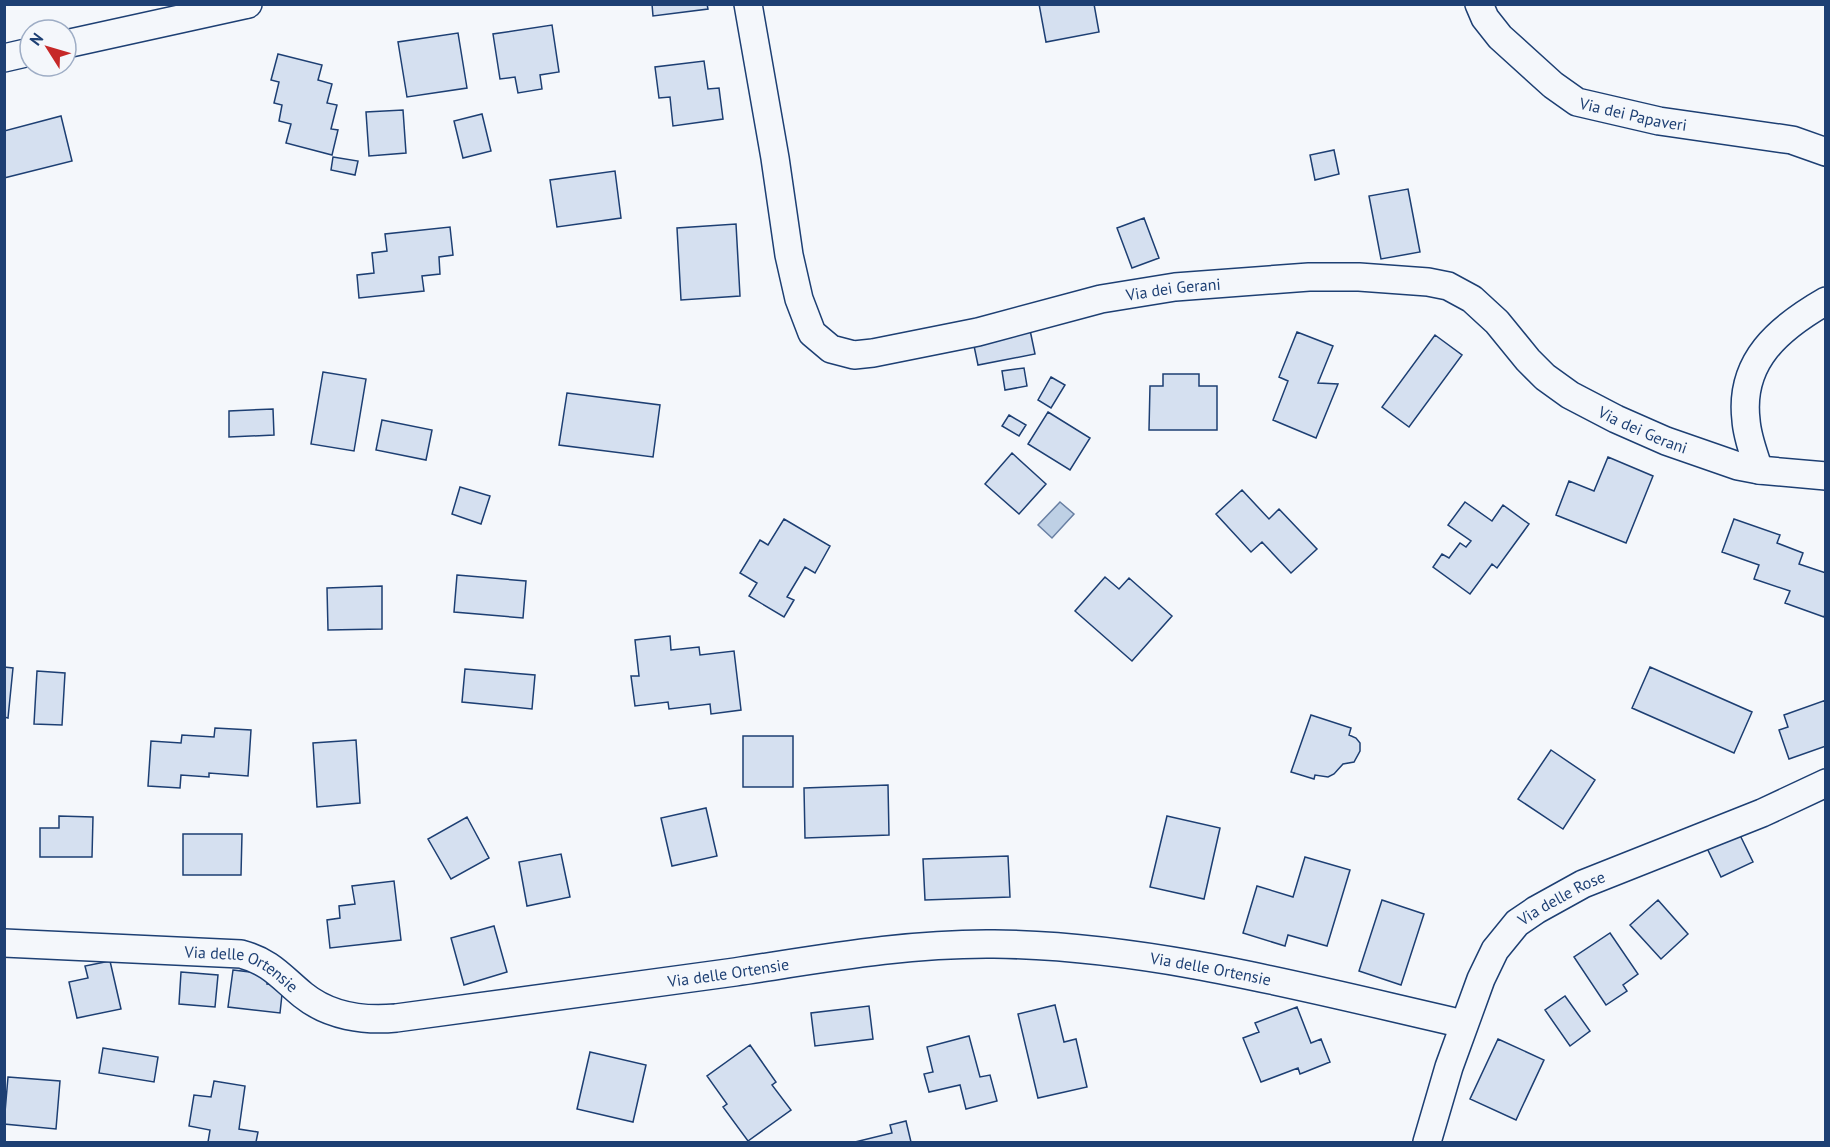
<svg xmlns="http://www.w3.org/2000/svg" width="1830" height="1147" font-family="'PT Sans',sans-serif">
<style>
.water{fill:#bed0e5;stroke:#687fa3;stroke-width:1.5}
.building{fill:#d5e0f0;stroke:#1d3f73;stroke-width:1.5}
.lines{fill:none;stroke-linecap:round;stroke-linejoin:round}
.minor-casing{stroke:#1d3f73;stroke-width:30}
.minor{stroke:#f4f7fb;stroke-width:27}
.labels{text-anchor:middle;stroke-width:4.5;stroke-linejoin:round;paint-order:stroke}
.street-label{font-size:16px;fill:#1d3f73;stroke:#f4f7fb}
</style>
<rect width="100%" height="100%" fill="#f4f7fb"/>
<path class="water" d="M 1060,502 L 1074,514 L 1052,538 L 1038,525 Z"/>
<path class="building" d="M 652,4 L 707,4 L 708,9 L 653,16 Z
M 1039,4 L 1094,4 L 1099,32 L 1046,42 Z
M 552,25 L 559,72 L 540,75 L 542,89 L 518,93 L 515,77 L 500,79 L 493,34 Z
M 458,33 L 467,88 L 407,97 L 398,42 Z
M 278,54 L 322,65 L 318,80 L 332,84 L 327,103 L 337,105 L 331,129 L 338,130 L 332,155 L 286,143 L 291,124 L 279,121 L 282,105 L 274,103 L 279,82 L 271,80 Z
M 704,61 L 708,89 L 719,88 L 723,119 L 673,126 L 670,97 L 659,98 L 655,67 Z
M 403,110 L 406,153 L 369,156 L 366,112 Z
M 482,114 L 491,151 L 463,158 L 454,121 Z
M 61,116 L 72,161 L 4,178 L 4,131 Z
M 1334,150 L 1339,174 L 1315,180 L 1310,155 Z
M 333,157 L 358,161 L 355,175 L 331,170 Z
M 615,171 L 621,218 L 557,227 L 550,180 Z
M 1408,189 L 1420,252 L 1381,259 L 1369,196 Z
M 1144,218 L 1159,258 L 1132,268 L 1117,228 Z
M 736,224 L 740,296 L 681,300 L 677,228 Z
M 450,227 L 453,255 L 439,257 L 440,274 L 422,276 L 424,291 L 359,298 L 357,275 L 374,273 L 372,253 L 387,251 L 385,234 Z
M 1030,330 L 1035,354 L 978,365 L 973,341 Z
M 1297,332 L 1333,346 L 1318,383 L 1338,384 L 1316,438 L 1273,420 L 1288,381 L 1279,377 Z
M 1435,335 L 1462,355 L 1409,427 L 1382,407 Z
M 1024,368 L 1027,386 L 1005,390 L 1002,371 Z
M 323,372 L 366,379 L 354,451 L 311,444 Z
M 1163,374 L 1199,374 L 1199,386 L 1217,386 L 1217,430 L 1149,430 L 1150,386 L 1163,386 Z
M 1051,377 L 1065,385 L 1051,408 L 1038,400 Z
M 567,393 L 660,405 L 653,457 L 559,445 Z
M 273,409 L 274,435 L 229,437 L 229,411 Z
M 1048,412 L 1090,438 L 1070,470 L 1028,444 Z
M 1009,415 L 1026,425 L 1019,436 L 1002,426 Z
M 382,420 L 432,430 L 426,460 L 376,450 Z
M 1012,453 L 1046,484 L 1019,514 L 985,484 Z
M 1608,457 L 1653,476 L 1626,543 L 1556,515 L 1569,481 L 1594,491 Z
M 460,487 L 490,496 L 481,524 L 452,514 Z
M 1242,490 L 1269,519 L 1279,509 L 1317,549 L 1291,573 L 1262,542 L 1251,552 L 1216,514 Z
M 1465,502 L 1492,521 L 1503,505 L 1529,524 L 1497,568 L 1492,564 L 1470,594 L 1433,567 L 1442,554 L 1449,558 L 1460,543 L 1466,547 L 1471,541 L 1448,525 Z
M 784,519 L 830,546 L 815,573 L 805,567 L 787,597 L 794,600 L 784,617 L 749,596 L 757,583 L 740,573 L 760,540 L 768,545 Z
M 1734,519 L 1780,535 L 1777,543 L 1803,553 L 1799,564 L 1826,573 L 1826,611 L 1824,617 L 1785,603 L 1790,591 L 1754,579 L 1759,565 L 1722,552 Z
M 457,575 L 526,581 L 523,618 L 454,612 Z
M 1105,577 L 1119,589 L 1129,578 L 1172,616 L 1132,661 L 1075,611 Z
M 382,586 L 382,629 L 328,630 L 327,588 Z
M 670,636 L 671,650 L 699,647 L 700,655 L 734,651 L 741,710 L 711,714 L 710,704 L 669,709 L 668,702 L 635,706 L 631,676 L 639,676 L 635,640 Z
M 4,667 L 13,668 L 8,718 L 4,717 Z
M 1650,667 L 1752,712 L 1734,753 L 1632,708 Z
M 465,669 L 535,675 L 532,709 L 462,702 Z
M 37,671 L 65,673 L 62,725 L 34,724 Z
M 1826,700 L 1826,746 L 1789,759 L 1779,730 L 1788,727 L 1784,715 Z
M 1311,715 L 1351,728 L 1349,735 L 1356,738 L 1360,743 L 1360,751 L 1354,762 L 1343,764 L 1334,774 L 1328,777 L 1315,775 L 1314,779 L 1291,772 Z
M 215,728 L 251,730 L 248,776 L 209,773 L 209,777 L 181,775 L 180,788 L 148,786 L 151,741 L 181,743 L 182,735 L 214,737 Z
M 743,736 L 793,736 L 793,787 L 743,787 Z
M 356,740 L 360,803 L 317,807 L 313,743 Z
M 1551,750 L 1595,780 L 1563,829 L 1518,799 Z
M 888,785 L 889,835 L 805,838 L 804,788 Z
M 706,808 L 717,856 L 672,866 L 661,818 Z
M 59,816 L 93,817 L 92,857 L 40,857 L 40,828 L 59,828 Z
M 1167,816 L 1220,828 L 1204,899 L 1150,887 Z
M 467,817 L 489,858 L 451,879 L 428,839 Z
M 1737,829 L 1753,862 L 1721,877 L 1705,844 Z
M 183,834 L 242,834 L 241,875 L 183,875 Z
M 561,854 L 570,897 L 527,906 L 519,862 Z
M 1008,856 L 1010,897 L 925,900 L 923,859 Z
M 1305,857 L 1350,870 L 1327,946 L 1288,935 L 1285,946 L 1243,933 L 1257,886 L 1293,897 Z
M 394,881 L 401,940 L 330,948 L 327,920 L 340,918 L 339,906 L 355,904 L 352,886 Z
M 1382,900 L 1424,914 L 1401,985 L 1359,971 Z
M 1658,900 L 1688,934 L 1661,959 L 1630,925 Z
M 494,926 L 507,972 L 464,985 L 451,938 Z
M 1610,933 L 1638,974 L 1623,985 L 1627,991 L 1606,1005 L 1574,957 Z
M 110,961 L 121,1009 L 77,1018 L 69,982 L 88,978 L 85,966 Z
M 233,970 L 268,974 L 267,984 L 283,985 L 280,1013 L 228,1007 Z
M 181,972 L 218,975 L 215,1007 L 179,1004 Z
M 1565,996 L 1590,1031 L 1570,1046 L 1545,1010 Z
M 1055,1005 L 1064,1042 L 1076,1039 L 1087,1087 L 1038,1098 L 1018,1014 Z
M 869,1006 L 873,1039 L 815,1046 L 811,1013 Z
M 1297,1007 L 1311,1043 L 1321,1039 L 1330,1062 L 1300,1074 L 1298,1068 L 1261,1082 L 1243,1038 L 1259,1032 L 1255,1023 Z
M 969,1036 L 980,1077 L 990,1075 L 997,1101 L 966,1109 L 960,1085 L 929,1092 L 924,1074 L 933,1072 L 927,1047 Z
M 1498,1039 L 1544,1060 L 1516,1120 L 1470,1099 Z
M 750,1045 L 776,1082 L 772,1085 L 791,1110 L 748,1141 L 723,1107 L 727,1104 L 707,1076 Z
M 103,1048 L 158,1057 L 154,1082 L 99,1073 Z
M 590,1052 L 646,1065 L 633,1122 L 577,1109 Z
M 8,1077 L 60,1081 L 56,1129 L 4,1124 Z
M 214,1081 L 245,1086 L 239,1129 L 258,1132 L 256,1142 L 208,1142 L 210,1130 L 189,1126 L 194,1095 L 211,1097 Z
M 906,1121 L 911,1142 L 855,1142 L 892,1133 L 890,1125 Z"/>
<g class="lines">
<g class="minor-casing">
<g id="minor">
<path id="s1" d="M 748,4 L 775,158 L 789,255 L 799,299 L 812,333 L 831,349 L 854,355 L 873,353 L 978,332 L 1101,299 L 1175,287 L 1309,277 L 1359,277 L 1428,282 L 1448,286 L 1472,299 L 1497,322 L 1528,360 L 1545,377 L 1570,395 L 1616,419 L 1666,441 L 1738,466 L 1759,470 L 1826,476"/>
<path id="s2" d="M 1479,4 L 1485,18 L 1500,37 L 1553,85 L 1577,102 L 1659,121 L 1792,140 L 1826,152"/>
<path d="M 66,44 L 248,4"/>
<path d="M 4,58 L 30,52"/>
<path d="M 1759,470 C 1754,454 1747,437 1746,420 C 1739,361 1779,328 1826,301"/>
<path id="s3" d="M 4,943 L 241,954 C 271,962 281,977 303,995 C 329,1016 364,1021 396,1018 C 509,1003 622,988 735,972 C 821,959 907,943 994,944 C 1154,946 1309,989 1464,1024"/>
<path id="s4" d="M 1427,1142 L 1449,1067 L 1481,979 L 1495,950 L 1517,923 L 1536,910 L 1583,884 L 1762,813 L 1826,783"/>
</g>
</g>
<use href="#minor" class="minor"/>
</g>
<g class="labels">
<g class="street-label">
<text dy="6" stroke="none"><textPath href="#s2" startOffset="198">Via dei Papaveri</textPath></text>
<text dy="6" stroke="none"><textPath href="#s1" startOffset="711">Via dei Gerani</textPath></text>
<text dy="6" stroke="none"><textPath href="#s1" startOffset="1233">Via dei Gerani</textPath></text>
<text dy="6" stroke="none"><textPath href="#s4" startOffset="290">Via delle Rose</textPath></text>
<text dy="6" stroke="none"><textPath href="#s3" startOffset="1232">Via delle Ortensie</textPath></text>
<text dy="6" stroke="none"><textPath href="#s3" startOffset="242">Via delle Ortensie</textPath></text>
<text dy="6" stroke="none"><textPath href="#s3" startOffset="746">Via delle Ortensie</textPath></text>
</g>
</g>
<rect width="1830" height="1147" fill="none" stroke="#1d3f73" stroke-width="12"/>
<g transform="translate(48 48) rotate(307)"><circle r="28" fill="#f4f7fb" stroke="#9eadc5" stroke-width="1.5"/>
<path d="M0-4.5L10 22L0 15L-10 22Z" fill="#c62828"/>
<text y="-9" font-size="16" font-weight="bold" text-anchor="middle" fill="#1d3f73">N</text>
</g>
</svg>
